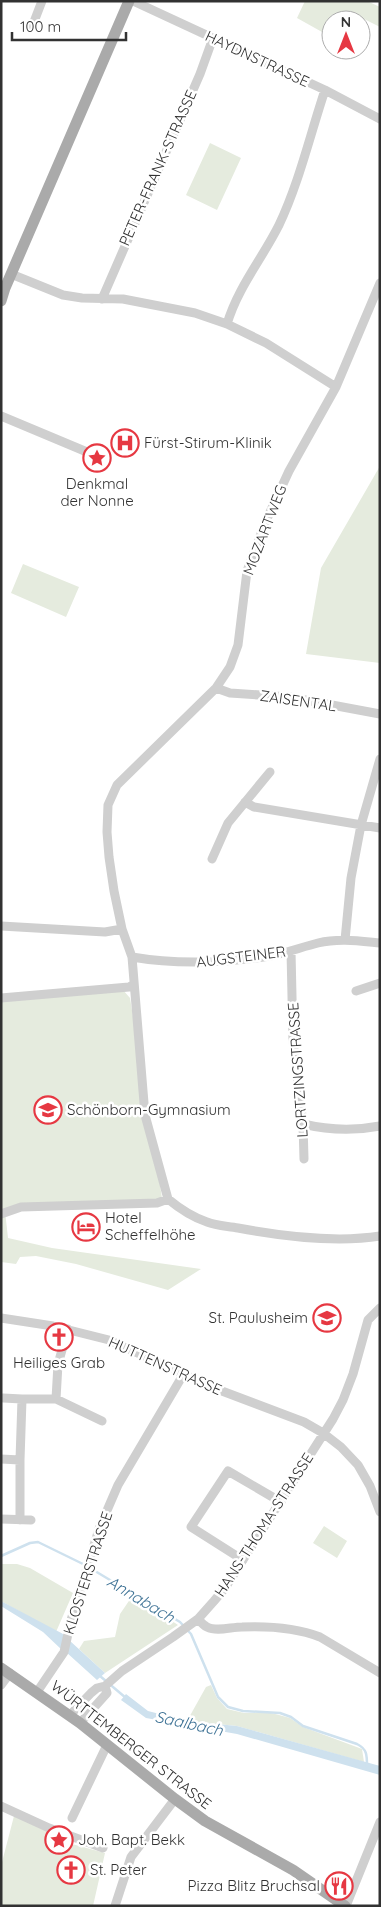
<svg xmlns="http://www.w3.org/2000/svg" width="381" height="1907" font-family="Quicksand,sans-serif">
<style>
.green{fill:#e5ebde}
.water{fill:#cee1ee}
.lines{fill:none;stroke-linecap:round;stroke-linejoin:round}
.stream{stroke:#cee1ee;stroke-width:2.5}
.minor{stroke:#cfcfcf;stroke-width:9}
.major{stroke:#aaa;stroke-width:11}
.labels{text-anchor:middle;stroke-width:5;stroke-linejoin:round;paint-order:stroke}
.street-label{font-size:15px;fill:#323232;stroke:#fff}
.poi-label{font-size:15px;fill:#323232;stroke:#fff;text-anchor:start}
.water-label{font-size:16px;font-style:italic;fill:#3f7396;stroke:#fff}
</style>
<rect width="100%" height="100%" fill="#fff"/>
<path class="green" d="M 305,1 L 367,1 L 380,7 L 380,27 L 358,16 L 355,20 L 331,20 L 331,37 L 297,18 Z
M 210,143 L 241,158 L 217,210 L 186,195 Z
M 380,466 L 380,663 L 306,654 L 321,568 Z
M 23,564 L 79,587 L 66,617 L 11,593 Z
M 123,990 L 130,998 L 162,1198 L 155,1201 L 5,1211 L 8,1238 L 52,1248 L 201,1269 L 168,1290 L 76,1264 L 36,1256 L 20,1257 L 16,1264 L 1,1262 L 1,996 Z
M 324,1526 L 347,1541 L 337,1558 L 313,1543 Z
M 1,1564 L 17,1564 L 30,1568 L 73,1593 L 56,1632 L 1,1601 Z
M 133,1595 L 178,1625 L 105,1673 L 79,1649 L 84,1641 L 115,1637 L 120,1614 Z
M 211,1685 L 217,1698 L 227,1709 L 244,1713 L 271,1713 L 279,1715 L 290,1718 L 303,1727 L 362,1749 L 364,1762 L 237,1726 L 187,1721 L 206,1687 Z
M 14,1816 L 62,1837 L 61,1841 L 105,1853 L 93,1906 L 1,1906 L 1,1866 Z"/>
<path class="water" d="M 1,1601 L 65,1635 L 62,1650 L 43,1632 L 1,1606 Z
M 69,1640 L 105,1673 L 97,1680 L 66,1652 Z
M 126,1694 L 148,1711 L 187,1721 L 237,1726 L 380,1766 L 380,1775 L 237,1734 L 146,1718 L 121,1700 Z"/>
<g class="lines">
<path class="stream" d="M 1,1556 L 30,1543 L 38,1542 L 85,1565
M 90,1568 L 180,1622 L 191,1634 L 218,1697 L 228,1707 L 243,1711 L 280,1713 L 291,1717 L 303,1726 L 357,1744 C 367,1749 367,1755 367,1766
M 100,1676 L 126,1698"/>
<path class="minor" d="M 133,1 L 325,90 L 380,119
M 32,27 L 42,1
M 11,274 L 63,295 L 82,298 L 123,299 L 195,313 L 227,324 L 266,343 L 336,387
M 102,299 L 200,74 L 213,38
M 227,324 C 238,287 262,259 279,225 C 299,183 310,135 325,90
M 1,416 L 87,452 L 92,465
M 216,688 L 230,693 L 289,697 L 380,714
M 245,802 L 254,807 L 380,828
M 212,859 L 228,823 L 270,772
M 1,926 L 105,932 L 122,929
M 345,940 L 351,878 L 361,825 L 380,759
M 291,951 L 293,1041 L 303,1124 L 304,1159
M 132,957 C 178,965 224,963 270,956 C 286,953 302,947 318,943 C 339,938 359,941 380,943
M 356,991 L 380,983
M 1,998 L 129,987 L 134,984
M 303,1124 C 328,1130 354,1131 380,1126
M 168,1199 L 145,1115 L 132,957 L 122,929 L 114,891 L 109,857 L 107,832 L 108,805 L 117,785 L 216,688 L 230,667 L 238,645 L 247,571 L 265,523 L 289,471 L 336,387 L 380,283
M 1,1214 L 21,1207 L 157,1203 L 168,1199 C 180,1209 192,1217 207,1222 C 217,1226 228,1226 238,1228 C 281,1236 336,1243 380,1236
M 1,1318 L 53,1326 L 109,1340 L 214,1388 L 304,1422 L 323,1433 L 341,1447 L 358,1465 L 370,1486 L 380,1512
M 3,1398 L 22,1399
M 56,1399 L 102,1421
M 1,1459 L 20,1460 L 22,1399 L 56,1399 L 58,1364 L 68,1329
M 1,1519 L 31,1520
M 20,1520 L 20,1460
M 243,1560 L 191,1527 L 228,1471 L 281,1502
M 198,1619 C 200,1621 203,1625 207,1627 C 217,1632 231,1627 242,1627 C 267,1626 297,1628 320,1637 L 380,1673
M 1,1685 L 10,1673
M 37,1692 L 64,1652 L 71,1620 L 99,1529 L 118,1485 L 183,1375
M 70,1715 L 91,1693 L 97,1688 L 105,1686 L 122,1671 L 173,1637 L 198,1619 L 214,1601 L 225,1588 L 333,1419 L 343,1400 L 353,1374 L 368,1320 L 380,1308
M 80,1723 L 107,1693 L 105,1686
M 1,1806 L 49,1828 L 103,1848
M 72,1818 L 107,1745
M 115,1906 L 131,1857 L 175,1799
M 346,1906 L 380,1822"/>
<path class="major" d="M 1,301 L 5,288 L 129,1
M 1,1668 L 80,1723 L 175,1799 L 205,1821 L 293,1870 L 345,1906"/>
</g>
<defs>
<g id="hospital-ring" transform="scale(1.4375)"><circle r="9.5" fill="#fff" stroke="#e63842" stroke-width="1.5"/><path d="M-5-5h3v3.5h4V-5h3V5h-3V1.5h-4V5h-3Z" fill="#e63842"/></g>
<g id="sight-ring" transform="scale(1.4375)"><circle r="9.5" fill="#fff" stroke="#e63842" stroke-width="1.5"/><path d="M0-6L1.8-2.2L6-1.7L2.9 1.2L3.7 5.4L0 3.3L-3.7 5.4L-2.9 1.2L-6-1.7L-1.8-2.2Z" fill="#e63842"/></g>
<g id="school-ring" transform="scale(1.4375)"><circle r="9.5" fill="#fff" stroke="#e63842" stroke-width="1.5"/><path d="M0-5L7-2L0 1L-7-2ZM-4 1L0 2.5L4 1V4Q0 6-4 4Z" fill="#e63842"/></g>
<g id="hotel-ring" transform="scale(1.4375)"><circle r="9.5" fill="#fff" stroke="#e63842" stroke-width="1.5"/><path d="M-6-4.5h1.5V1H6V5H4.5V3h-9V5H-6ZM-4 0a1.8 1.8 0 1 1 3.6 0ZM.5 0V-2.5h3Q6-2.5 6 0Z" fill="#e63842"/></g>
<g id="church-ring" transform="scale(1.4375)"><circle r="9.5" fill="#fff" stroke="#e63842" stroke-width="1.5"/><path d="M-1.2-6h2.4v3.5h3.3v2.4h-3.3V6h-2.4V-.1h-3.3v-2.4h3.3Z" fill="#e63842"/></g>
<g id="restaurant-ring" transform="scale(1.4375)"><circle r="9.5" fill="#fff" stroke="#e63842" stroke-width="1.5"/><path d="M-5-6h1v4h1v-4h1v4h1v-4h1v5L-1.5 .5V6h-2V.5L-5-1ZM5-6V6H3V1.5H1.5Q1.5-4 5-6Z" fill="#e63842"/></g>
</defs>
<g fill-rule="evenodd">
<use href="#hospital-ring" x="125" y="443"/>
<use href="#sight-ring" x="97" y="458"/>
<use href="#school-ring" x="48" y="1110"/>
<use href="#hotel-ring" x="86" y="1227"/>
<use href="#school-ring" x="327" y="1318"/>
<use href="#church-ring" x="59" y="1337"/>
<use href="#sight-ring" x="59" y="1840"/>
<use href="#church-ring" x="71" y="1870"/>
<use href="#restaurant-ring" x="339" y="1886"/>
</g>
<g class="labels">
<g class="street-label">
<text transform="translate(257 59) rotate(25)" y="5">HAYDNSTRASSE</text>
<text transform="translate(158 168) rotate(-66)" y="5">PETER-FRANK-STRASSE</text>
<text transform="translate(265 530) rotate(-69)" y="5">MOZARTWEG</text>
<text transform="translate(298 701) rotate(8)" y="5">ZAISENTAL</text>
<text transform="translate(241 957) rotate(-7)" y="5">AUGSTEINER</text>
<text transform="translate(298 1070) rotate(-94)" y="5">LORTZINGSTRASSE</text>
<text transform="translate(165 1366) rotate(24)" y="5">HUTTENSTRASSE</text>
<text transform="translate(264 1525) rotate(-57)" y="5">HANS-THOMA-STRASSE</text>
<text transform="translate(88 1573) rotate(-72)" y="5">KLOSTERSTRASSE</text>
<text transform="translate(131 1745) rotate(38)" y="5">WÜRTTEMBERGER STRASSE</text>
</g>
<g class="poi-label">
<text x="144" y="448">Fürst-Stirum-Klinik</text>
<text x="97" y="489" text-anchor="middle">Denkmal<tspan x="97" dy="17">der Nonne</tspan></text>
<text x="67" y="1115">Schönborn-Gymnasium</text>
<text x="105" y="1223">Hotel<tspan x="105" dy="17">Scheffelhöhe</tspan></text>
<text x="308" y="1323" text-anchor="end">St. Paulusheim</text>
<text x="59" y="1368" text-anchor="middle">Heiliges Grab</text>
<text x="78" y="1845">Joh. Bapt. Bekk</text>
<text x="90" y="1875">St. Peter</text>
<text x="320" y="1891" text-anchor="end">Pizza Blitz Bruchsal</text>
</g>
<g class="water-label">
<text transform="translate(141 1599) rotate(31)" y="6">Annabach</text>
<text transform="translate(189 1723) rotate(12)" y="6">Saalbach</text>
</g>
</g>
<rect width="381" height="1907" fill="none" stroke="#323232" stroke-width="5"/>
<g transform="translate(346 35)"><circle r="24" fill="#ffffff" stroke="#adadad"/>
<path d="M0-4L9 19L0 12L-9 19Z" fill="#e63842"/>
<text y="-8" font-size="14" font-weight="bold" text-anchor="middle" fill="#323232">N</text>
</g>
<path d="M12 32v8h114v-8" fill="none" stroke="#323232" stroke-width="2.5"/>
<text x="20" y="32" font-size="15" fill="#323232" stroke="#ffffff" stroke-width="4" paint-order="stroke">100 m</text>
</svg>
